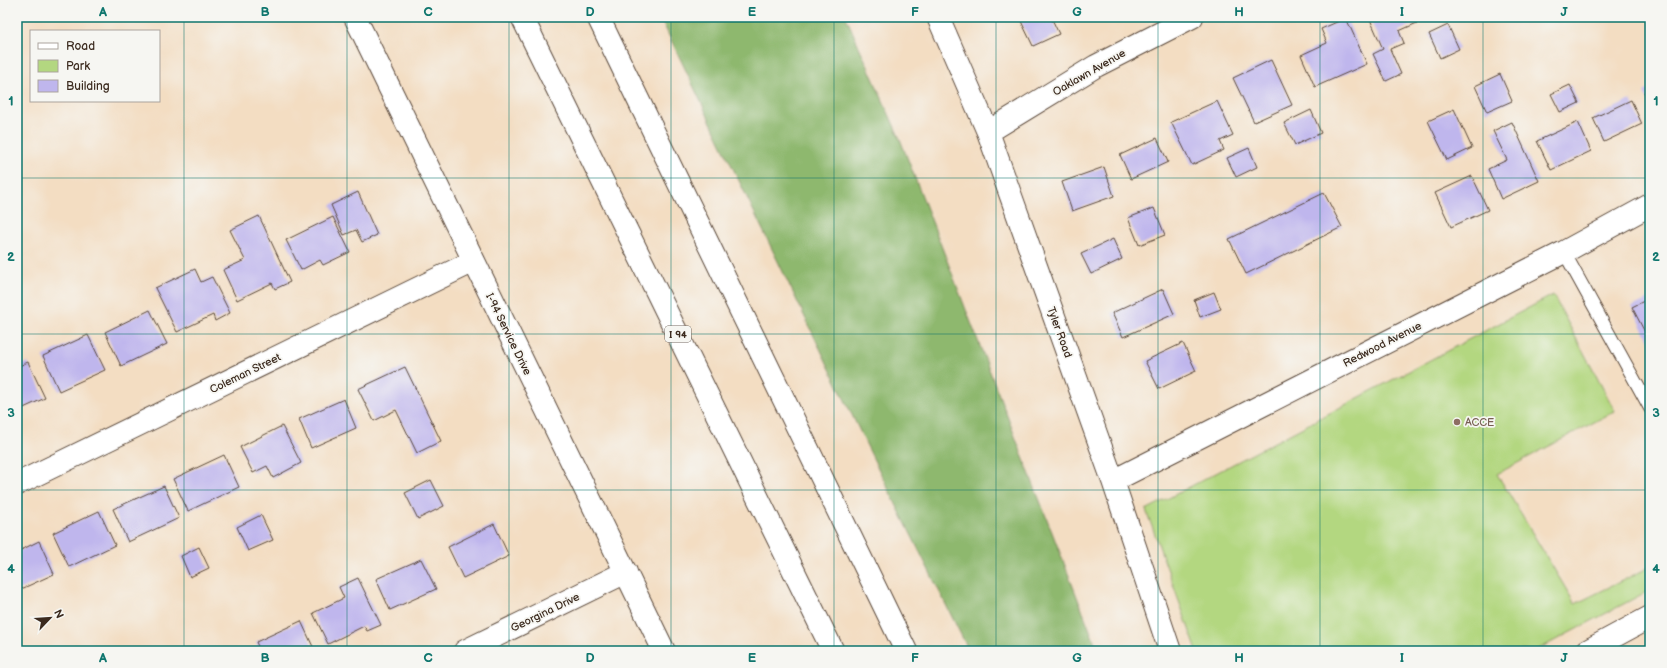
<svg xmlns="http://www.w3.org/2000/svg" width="1667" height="668" font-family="'Balsamiq Sans',sans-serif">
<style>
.green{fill:#b3d780;stroke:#77804f}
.forest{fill:#8eb86e;stroke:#647146}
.building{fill:#bfb6ed}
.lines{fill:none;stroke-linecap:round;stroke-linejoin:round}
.lane-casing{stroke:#574537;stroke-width:14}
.street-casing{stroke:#574537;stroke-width:24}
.highway-casing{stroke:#574537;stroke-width:24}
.lane{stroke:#fff;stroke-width:12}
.street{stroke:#fff;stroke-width:22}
.highway{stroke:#fff;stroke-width:22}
.grid{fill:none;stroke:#0f766e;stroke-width:1;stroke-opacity:0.55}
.education-dot{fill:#8d6e63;stroke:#f6f6f2;stroke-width:1.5}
.labels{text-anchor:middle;stroke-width:3.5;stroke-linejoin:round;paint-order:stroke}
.shield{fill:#f6f6f2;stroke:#73675e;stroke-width:1}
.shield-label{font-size:10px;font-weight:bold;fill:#3b2a1e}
.street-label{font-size:11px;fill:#3b2a1e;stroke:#f6f6f2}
.education-label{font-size:11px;fill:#785e54;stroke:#f6f6f2;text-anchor:start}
.neatline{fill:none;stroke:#0f766e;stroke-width:1.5}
.grid-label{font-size:13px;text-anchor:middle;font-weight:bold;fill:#0f766e}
</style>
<rect width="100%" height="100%" fill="#f6f6f2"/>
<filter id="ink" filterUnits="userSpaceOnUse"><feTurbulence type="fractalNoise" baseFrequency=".025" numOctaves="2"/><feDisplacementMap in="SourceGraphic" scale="8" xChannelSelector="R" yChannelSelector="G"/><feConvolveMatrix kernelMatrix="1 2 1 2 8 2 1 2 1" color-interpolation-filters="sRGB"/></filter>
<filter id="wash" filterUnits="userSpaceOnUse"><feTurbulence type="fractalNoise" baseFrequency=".012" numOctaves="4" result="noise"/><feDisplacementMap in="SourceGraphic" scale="16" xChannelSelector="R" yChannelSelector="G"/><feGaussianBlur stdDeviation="0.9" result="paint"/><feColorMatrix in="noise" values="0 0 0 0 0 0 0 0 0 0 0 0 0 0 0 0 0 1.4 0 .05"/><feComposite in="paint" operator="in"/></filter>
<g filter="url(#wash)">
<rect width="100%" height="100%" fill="#f3ddc2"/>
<path class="green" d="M 1553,295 L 1615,411 L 1497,474 L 1575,604 L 1650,567 L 1650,590 L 1535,651 L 1197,651 L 1146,510 Z"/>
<path class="forest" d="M 660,17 L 846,17 L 900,139 L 1098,651 L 969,651 L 868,448 Z"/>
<g id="blocks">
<path class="building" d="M 1019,17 L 1051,17 L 1059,34 L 1033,46 Z
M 1369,17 L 1414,17 L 1417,23 L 1399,31 L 1404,43 L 1390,49 L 1401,74 L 1386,81 L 1373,54 L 1383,49 Z
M 1346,18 L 1367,64 L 1315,87 L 1301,55 L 1327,43 L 1321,29 Z
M 1448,25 L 1459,49 L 1440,58 L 1429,34 Z
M 1271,60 L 1292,105 L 1254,122 L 1233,78 Z
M 1500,74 L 1512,101 L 1487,112 L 1475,86 Z
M 1570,85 L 1579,103 L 1560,112 L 1551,94 Z
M 1650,89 L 1650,104 L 1644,92 Z
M 1631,100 L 1642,124 L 1604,142 L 1593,118 Z
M 1217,101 L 1233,135 L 1220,141 L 1224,150 L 1192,165 L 1171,122 Z
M 1454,109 L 1472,148 L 1447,160 L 1428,121 Z
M 1311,110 L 1321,133 L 1295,145 L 1284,123 Z
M 1512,122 L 1539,181 L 1501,199 L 1488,169 L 1507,160 L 1493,131 Z
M 1578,122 L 1591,151 L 1551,170 L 1537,141 Z
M 1157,138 L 1168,162 L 1131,179 L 1120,155 Z
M 1249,148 L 1257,167 L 1236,177 L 1227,158 Z
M 1104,167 L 1114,196 L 1072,211 L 1062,182 Z
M 1472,176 L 1488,210 L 1451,227 L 1435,193 Z
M 358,192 L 377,235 L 362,242 L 356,230 L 344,235 L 331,205 Z
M 1324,193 L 1342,227 L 1246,274 L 1229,239 Z
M 1154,208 L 1165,235 L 1139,245 L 1128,218 Z
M 259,216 L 290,282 L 275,289 L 272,283 L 237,300 L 223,270 L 245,260 L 230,230 Z
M 333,217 L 350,252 L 323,265 L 320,260 L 301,270 L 286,240 Z
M 1113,239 L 1122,259 L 1091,274 L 1081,254 Z
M 195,269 L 201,282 L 212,277 L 230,313 L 215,321 L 213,315 L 177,332 L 155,288 Z
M 1163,289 L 1174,314 L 1123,337 L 1112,313 Z
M 1214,292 L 1221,309 L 1200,317 L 1194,300 Z
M 1650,298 L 1650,342 L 1632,307 Z
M 150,310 L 167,344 L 121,366 L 105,332 Z
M 88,335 L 105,370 L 59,391 L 43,356 Z
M 1183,343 L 1196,371 L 1159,389 L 1145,361 Z
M 28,362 L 45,398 L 17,411 L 17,367 Z
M 405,367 L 441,441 L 417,453 L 396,410 L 374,421 L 358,389 Z
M 344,399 L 356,428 L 311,448 L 299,419 Z
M 282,426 L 301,463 L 273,478 L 267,466 L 253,473 L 240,447 Z
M 224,455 L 239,487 L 188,511 L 173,479 Z
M 431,480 L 444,506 L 418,519 L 405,493 Z
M 164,486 L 179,518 L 128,542 L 113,509 Z
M 99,511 L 115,545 L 69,567 L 53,533 Z
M 261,515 L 273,540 L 248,551 L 237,527 Z
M 494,524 L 509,556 L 463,578 L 448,547 Z
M 39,541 L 54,574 L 17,591 L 17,552 Z
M 199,547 L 209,568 L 190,577 L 181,556 Z
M 421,559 L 436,589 L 390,610 L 376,579 Z
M 358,578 L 381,625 L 367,631 L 364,626 L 328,644 L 313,613 L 344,598 L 339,587 Z
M 301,621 L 315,651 L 260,651 L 256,642 Z"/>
</g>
</g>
<g filter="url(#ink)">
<use href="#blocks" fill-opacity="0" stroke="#574537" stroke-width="1"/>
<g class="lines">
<g class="lane-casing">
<path id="lane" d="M 1564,252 L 1650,408"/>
</g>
<g class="street-casing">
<path id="street" d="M 355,17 L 664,651
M 938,17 L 988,132 L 1113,481 L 1170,651
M 988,132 L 1096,66 L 1192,17
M 1113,481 L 1564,252 L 1650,205
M 17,484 L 474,261
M 465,651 L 626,572
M 1587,651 L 1650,617"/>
</g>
<g class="highway-casing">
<path id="highway" d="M 522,17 L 833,651
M 598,17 L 906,651"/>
</g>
<use href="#lane" class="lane"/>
<use href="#street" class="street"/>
<use href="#highway" class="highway"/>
</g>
</g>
<path class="grid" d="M 184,17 L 184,651M 347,17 L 347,651M 509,17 L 509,651M 671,17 L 671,651M 834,17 L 834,651M 996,17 L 996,651M 1158,17 L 1158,651M 1320,17 L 1320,651M 1483,17 L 1483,651M 17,178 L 1650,178M 17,334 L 1650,334M 17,490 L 1650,490"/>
<circle class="education-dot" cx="1457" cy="422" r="4"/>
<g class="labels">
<rect class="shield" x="665" y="326" width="26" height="16" rx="3"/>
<g class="shield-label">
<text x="678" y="338">I 94</text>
</g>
<g class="street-label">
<text transform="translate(1089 72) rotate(-30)" y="4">Oaklawn Avenue</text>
<text transform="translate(1060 332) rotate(70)" y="4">Tyler Road</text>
<text transform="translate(509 334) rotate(64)" y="4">I-94 Service Drive</text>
<text transform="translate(1382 344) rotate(-27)" y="4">Redwood Avenue</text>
<text transform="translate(245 373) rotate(-26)" y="4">Coleman Street</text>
<text transform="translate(545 612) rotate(-26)" y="4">Georgina Drive</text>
</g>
<g class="education-label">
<text x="1465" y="426">ACCE</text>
</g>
</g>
<rect width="1667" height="668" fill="none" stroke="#f6f6f2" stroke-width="44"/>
<rect x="30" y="30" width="130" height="72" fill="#f6f6f2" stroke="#aba49d"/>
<rect x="38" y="43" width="20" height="6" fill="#ffffff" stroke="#aba49d"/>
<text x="66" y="50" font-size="12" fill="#3b2a1e">Road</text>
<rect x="38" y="60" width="20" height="12" fill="#b3d780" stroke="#aba49d"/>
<text x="66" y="70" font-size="12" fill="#3b2a1e">Park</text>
<rect x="38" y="80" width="20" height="12" fill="#bfb6ed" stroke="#aba49d"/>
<text x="66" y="90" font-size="12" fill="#3b2a1e">Building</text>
<g transform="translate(50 618) rotate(65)" stroke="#f6f6f2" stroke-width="3" paint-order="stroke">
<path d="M0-3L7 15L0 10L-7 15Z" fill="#3b2a1e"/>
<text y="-6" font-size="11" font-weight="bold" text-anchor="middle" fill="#3b2a1e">N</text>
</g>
<rect x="22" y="22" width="1623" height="624" class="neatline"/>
<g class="grid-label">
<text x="103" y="16">A</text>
<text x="265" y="16">B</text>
<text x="428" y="16">C</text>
<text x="590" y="16">D</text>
<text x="752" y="16">E</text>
<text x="915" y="16">F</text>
<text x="1077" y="16">G</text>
<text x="1239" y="16">H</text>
<text x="1402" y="16">I</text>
<text x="1564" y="16">J</text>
<text x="11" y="105">1</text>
<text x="1656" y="105">1</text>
<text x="11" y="261">2</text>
<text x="1656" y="261">2</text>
<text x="11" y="417">3</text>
<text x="1656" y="417">3</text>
<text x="11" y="573">4</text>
<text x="1656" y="573">4</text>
<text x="103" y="662">A</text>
<text x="265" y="662">B</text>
<text x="428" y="662">C</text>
<text x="590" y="662">D</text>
<text x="752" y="662">E</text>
<text x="915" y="662">F</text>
<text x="1077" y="662">G</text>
<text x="1239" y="662">H</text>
<text x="1402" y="662">I</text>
<text x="1564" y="662">J</text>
</g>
</svg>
